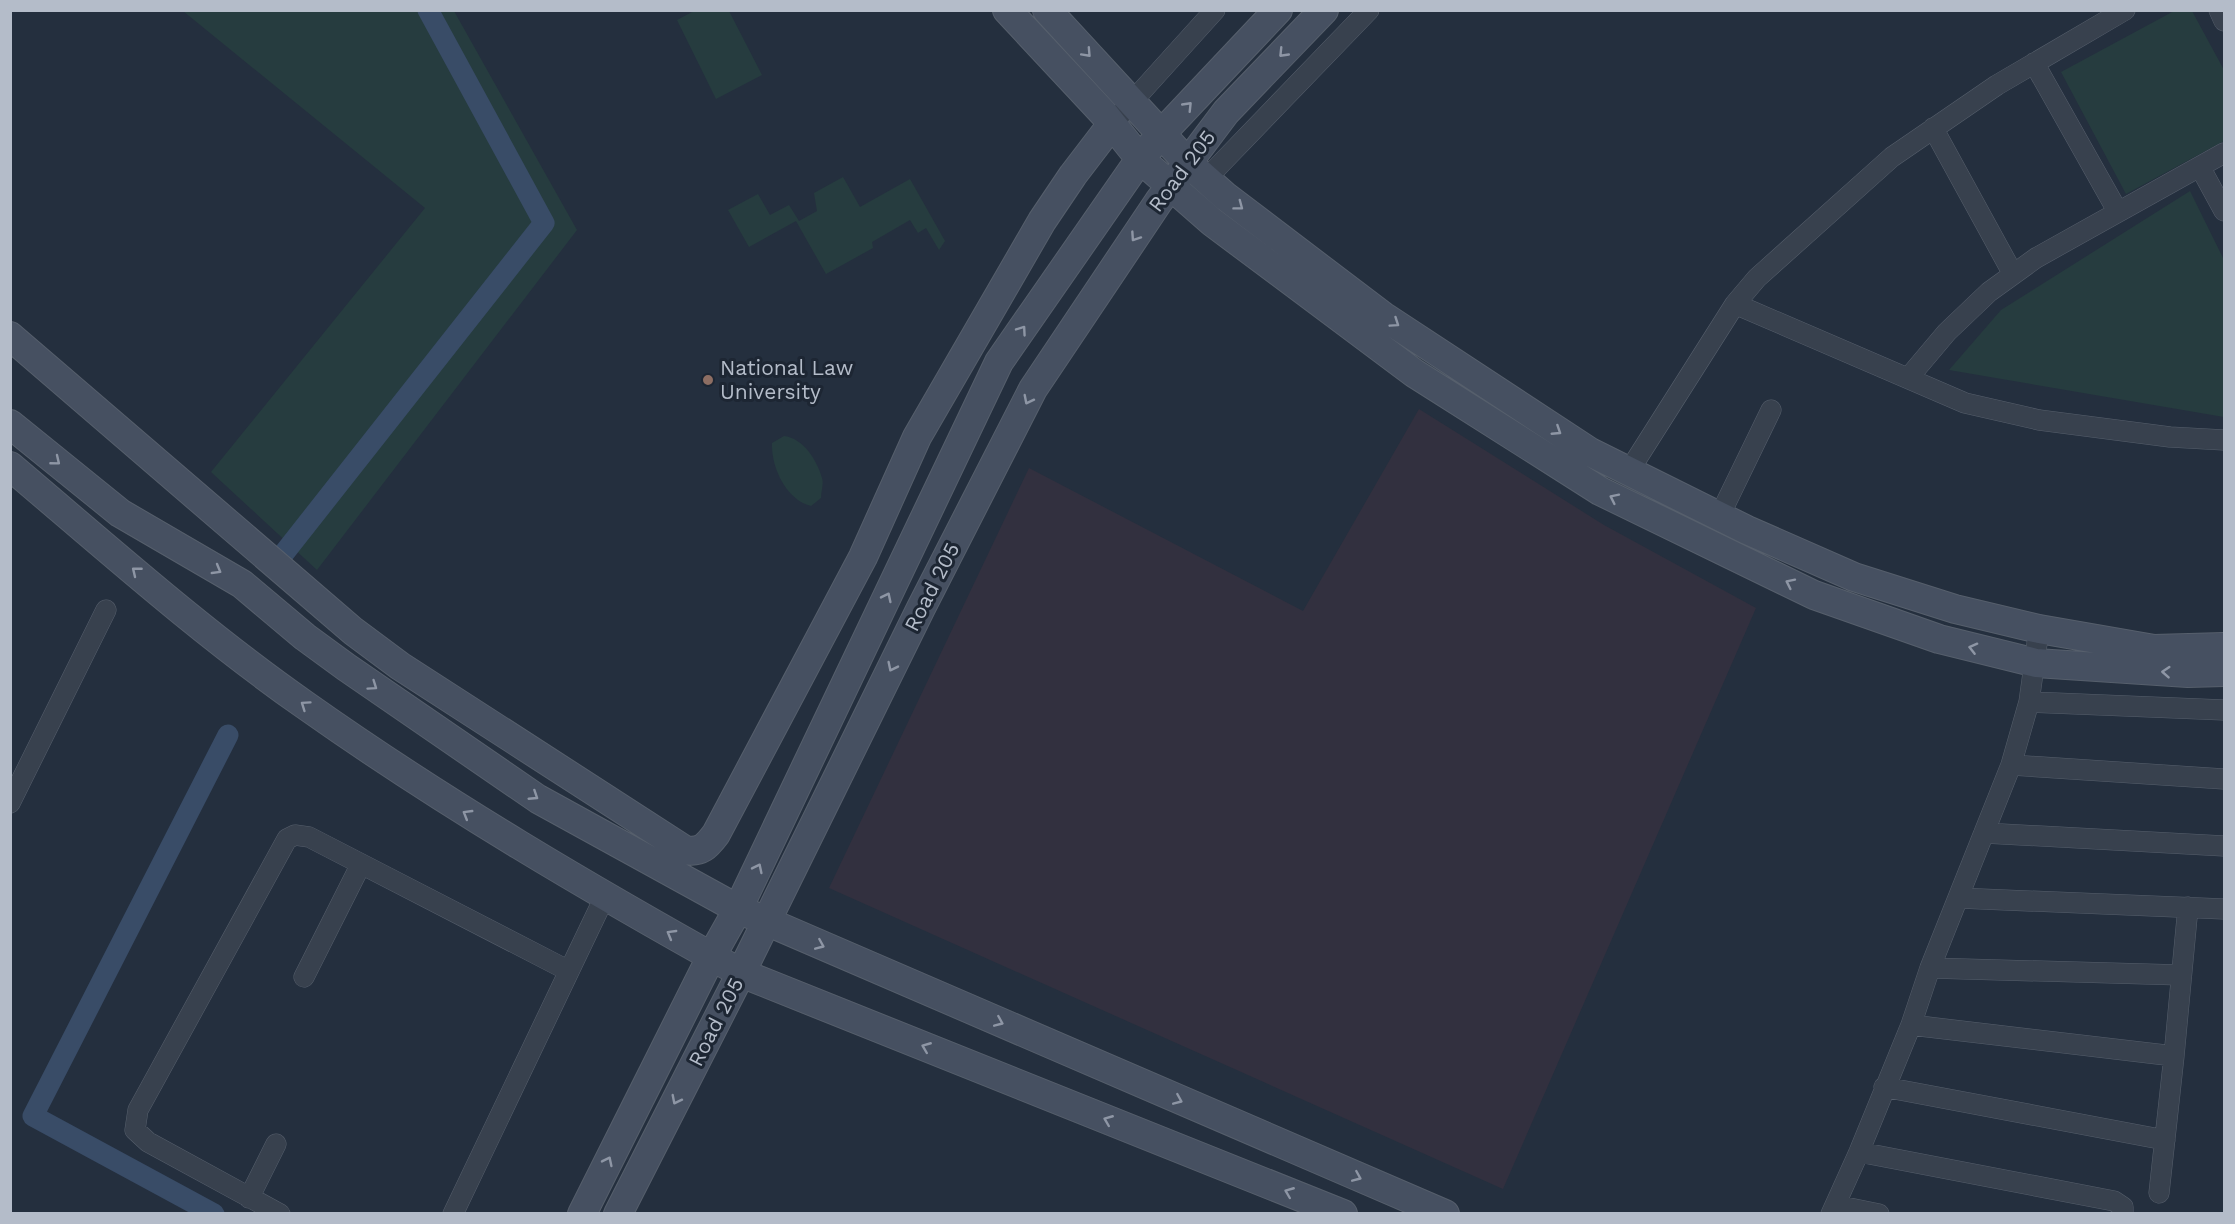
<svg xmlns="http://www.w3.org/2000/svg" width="2235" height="1224" font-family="'Work Sans',sans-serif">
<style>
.medical{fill:#32303f}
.green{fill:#263c3f}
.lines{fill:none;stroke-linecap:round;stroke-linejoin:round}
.canal{stroke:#394c67;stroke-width:21}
.street-casing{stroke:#565f6c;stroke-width:21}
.secondary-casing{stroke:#565f6c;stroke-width:30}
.street{stroke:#38414e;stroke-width:20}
.secondary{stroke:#465061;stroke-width:28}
.oneway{stroke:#8e96a5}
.education-dot{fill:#8d6e63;stroke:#1d2633;stroke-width:2}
.labels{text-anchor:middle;stroke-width:6;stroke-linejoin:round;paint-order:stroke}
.street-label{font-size:21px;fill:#b4bcc9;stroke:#1d2633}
.poi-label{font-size:21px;fill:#b4bcc9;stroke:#1d2633;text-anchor:start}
</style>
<rect width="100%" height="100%" fill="#242f3e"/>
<path class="medical" d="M 1419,409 L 1604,525 L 1756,608 L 1503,1189 L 829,888 L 1029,468 L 1303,611 Z"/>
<path class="green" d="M 696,10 L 729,11 L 762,75 L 716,99 L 677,20 Z
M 183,11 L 454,11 L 577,230 L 317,570 L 211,472 L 425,208 Z
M 2174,11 L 2192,11 L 2224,70 L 2224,141 L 2126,194 L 2061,72 Z
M 843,177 L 860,207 L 910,179 L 945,241 L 939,250 L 926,228 L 918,233 L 910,220 L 872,242 L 873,248 L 826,274 L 796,221 L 749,247 L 728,210 L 758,194 L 770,215 L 789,205 L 799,221 L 817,211 L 814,193 Z
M 2190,191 L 2224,260 L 2224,417 L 1949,370 L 2001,310 Z
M 784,436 C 803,438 817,460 822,478 C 824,484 821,491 821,498 L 811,506 C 786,500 771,467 772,443 Z"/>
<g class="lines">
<path class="canal" d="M 281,557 L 544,223 L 428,10
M 214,1214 L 33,1116 L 228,735"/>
<g class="street-casing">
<path id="street" d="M 2219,10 L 2224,21
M 2034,63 L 2118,212
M 1112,124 L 1215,10
M 1933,128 L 2013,274
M 2200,167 L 2224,211
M 1206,179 L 1369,10
M 1735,304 L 1757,278 L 1892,157 L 1997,85 L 2125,10
M 1909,377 L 1947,332 L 1989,292 L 2036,258 L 2224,153
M 1629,471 L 1735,304 L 1965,403 L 2039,420 L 2170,437 L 2224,440
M 1719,517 L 1771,410
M 2029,702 L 2224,710
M 2011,765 L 2224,779
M 10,803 L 106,610
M 1984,833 L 2224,846
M 1958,898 L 2224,909
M 1930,968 L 2181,975
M 304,977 L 361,864
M 1911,1025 L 2174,1056 L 2188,907
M 1884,1087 L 2165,1140
M 1859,1152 L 2114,1201 L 2123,1207 L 2123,1214
M 2159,1193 L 2174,1056
M 249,1198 L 276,1144
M 1835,1205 L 1879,1214
M 280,1214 L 148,1142 L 135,1130 L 138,1110 L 287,839 L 295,835 L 309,837 L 569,971
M 453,1214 L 605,896
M 1831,1214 L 1859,1152 L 1911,1025 L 1930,968 L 2011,765 L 2029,702 L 2039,629"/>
</g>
<g class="secondary-casing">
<path id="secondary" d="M 1007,10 L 1104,114 L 1140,159 L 1212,222 L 1414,373 L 1600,491 L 1814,595 L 1939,639 L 2036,663 L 2188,673 L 2224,672
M 1047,10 L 1188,163 L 1225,196 L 1383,316 L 1590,452 L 1747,530 L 1854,577 L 1955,609 L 2039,629 L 2154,649 L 2224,647
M 10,336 L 353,631 L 400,666 L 685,850 C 701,853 707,846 716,834 L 863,557 L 917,437 L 1042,221 L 1073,175 L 1112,124
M 10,424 L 120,513 L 242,584 L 305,637 L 346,667 L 538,799 L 738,909 L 1445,1214
M 10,466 C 107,548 202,633 305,705 C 445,804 592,890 741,973 L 1343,1214
M 582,1214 L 711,957 L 738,909 L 999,362 L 1140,159 L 1161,134 L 1278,10
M 618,1214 L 741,973 L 921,608 L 1033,389 L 1159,201 L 1226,112 L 1324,10"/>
</g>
<use href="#street" class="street"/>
<use href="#secondary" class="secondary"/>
</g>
<defs><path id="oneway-chevron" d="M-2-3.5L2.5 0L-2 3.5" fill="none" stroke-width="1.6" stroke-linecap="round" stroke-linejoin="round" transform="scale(1.5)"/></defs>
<g class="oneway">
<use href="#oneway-chevron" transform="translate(1087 53) rotate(47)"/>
<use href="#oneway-chevron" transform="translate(1283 53) rotate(134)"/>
<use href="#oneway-chevron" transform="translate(1188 106) rotate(-46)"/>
<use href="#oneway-chevron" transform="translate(1239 206) rotate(37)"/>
<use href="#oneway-chevron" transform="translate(1135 237) rotate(124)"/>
<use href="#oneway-chevron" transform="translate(1395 323) rotate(34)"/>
<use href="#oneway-chevron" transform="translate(1022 330) rotate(-55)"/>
<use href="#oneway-chevron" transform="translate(1028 400) rotate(117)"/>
<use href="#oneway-chevron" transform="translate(1557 431) rotate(33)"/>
<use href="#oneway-chevron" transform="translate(56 461) rotate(39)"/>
<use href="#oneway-chevron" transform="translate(1614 498) rotate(-154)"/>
<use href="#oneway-chevron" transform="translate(217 570) rotate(30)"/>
<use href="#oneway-chevron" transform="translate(136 571) rotate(-141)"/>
<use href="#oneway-chevron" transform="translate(1790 583) rotate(-154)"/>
<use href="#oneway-chevron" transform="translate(887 597) rotate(-64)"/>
<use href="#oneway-chevron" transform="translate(1973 648) rotate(-166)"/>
<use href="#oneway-chevron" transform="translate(892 667) rotate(116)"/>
<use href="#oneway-chevron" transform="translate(2166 672) rotate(-176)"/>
<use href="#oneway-chevron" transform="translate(373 686) rotate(35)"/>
<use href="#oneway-chevron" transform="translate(305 705) rotate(-145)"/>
<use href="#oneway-chevron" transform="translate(534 796) rotate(33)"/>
<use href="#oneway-chevron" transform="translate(467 814) rotate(-149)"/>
<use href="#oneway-chevron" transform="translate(758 868) rotate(-64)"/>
<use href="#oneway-chevron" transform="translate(671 934) rotate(-150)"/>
<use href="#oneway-chevron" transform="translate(820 945) rotate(23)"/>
<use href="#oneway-chevron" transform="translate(999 1022) rotate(23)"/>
<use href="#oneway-chevron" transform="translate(926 1047) rotate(-158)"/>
<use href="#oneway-chevron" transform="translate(676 1100) rotate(117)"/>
<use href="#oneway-chevron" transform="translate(1178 1100) rotate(23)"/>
<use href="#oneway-chevron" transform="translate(1108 1120) rotate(-158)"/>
<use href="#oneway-chevron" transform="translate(608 1161) rotate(-64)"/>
<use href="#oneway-chevron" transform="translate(1357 1177) rotate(23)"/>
<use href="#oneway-chevron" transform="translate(1289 1192) rotate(-158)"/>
</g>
<circle class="education-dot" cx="708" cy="380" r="6"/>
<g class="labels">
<g class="street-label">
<text transform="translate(1182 171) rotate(-53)" y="7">Road 205</text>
<text transform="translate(932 587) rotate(-63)" y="7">Road 205</text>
<text transform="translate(716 1022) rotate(-63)" y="7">Road 205</text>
</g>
<g class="poi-label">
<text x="720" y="375">National Law<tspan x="720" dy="24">University</tspan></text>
</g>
</g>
<rect width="2235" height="1224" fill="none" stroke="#b4bcc9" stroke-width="24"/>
</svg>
